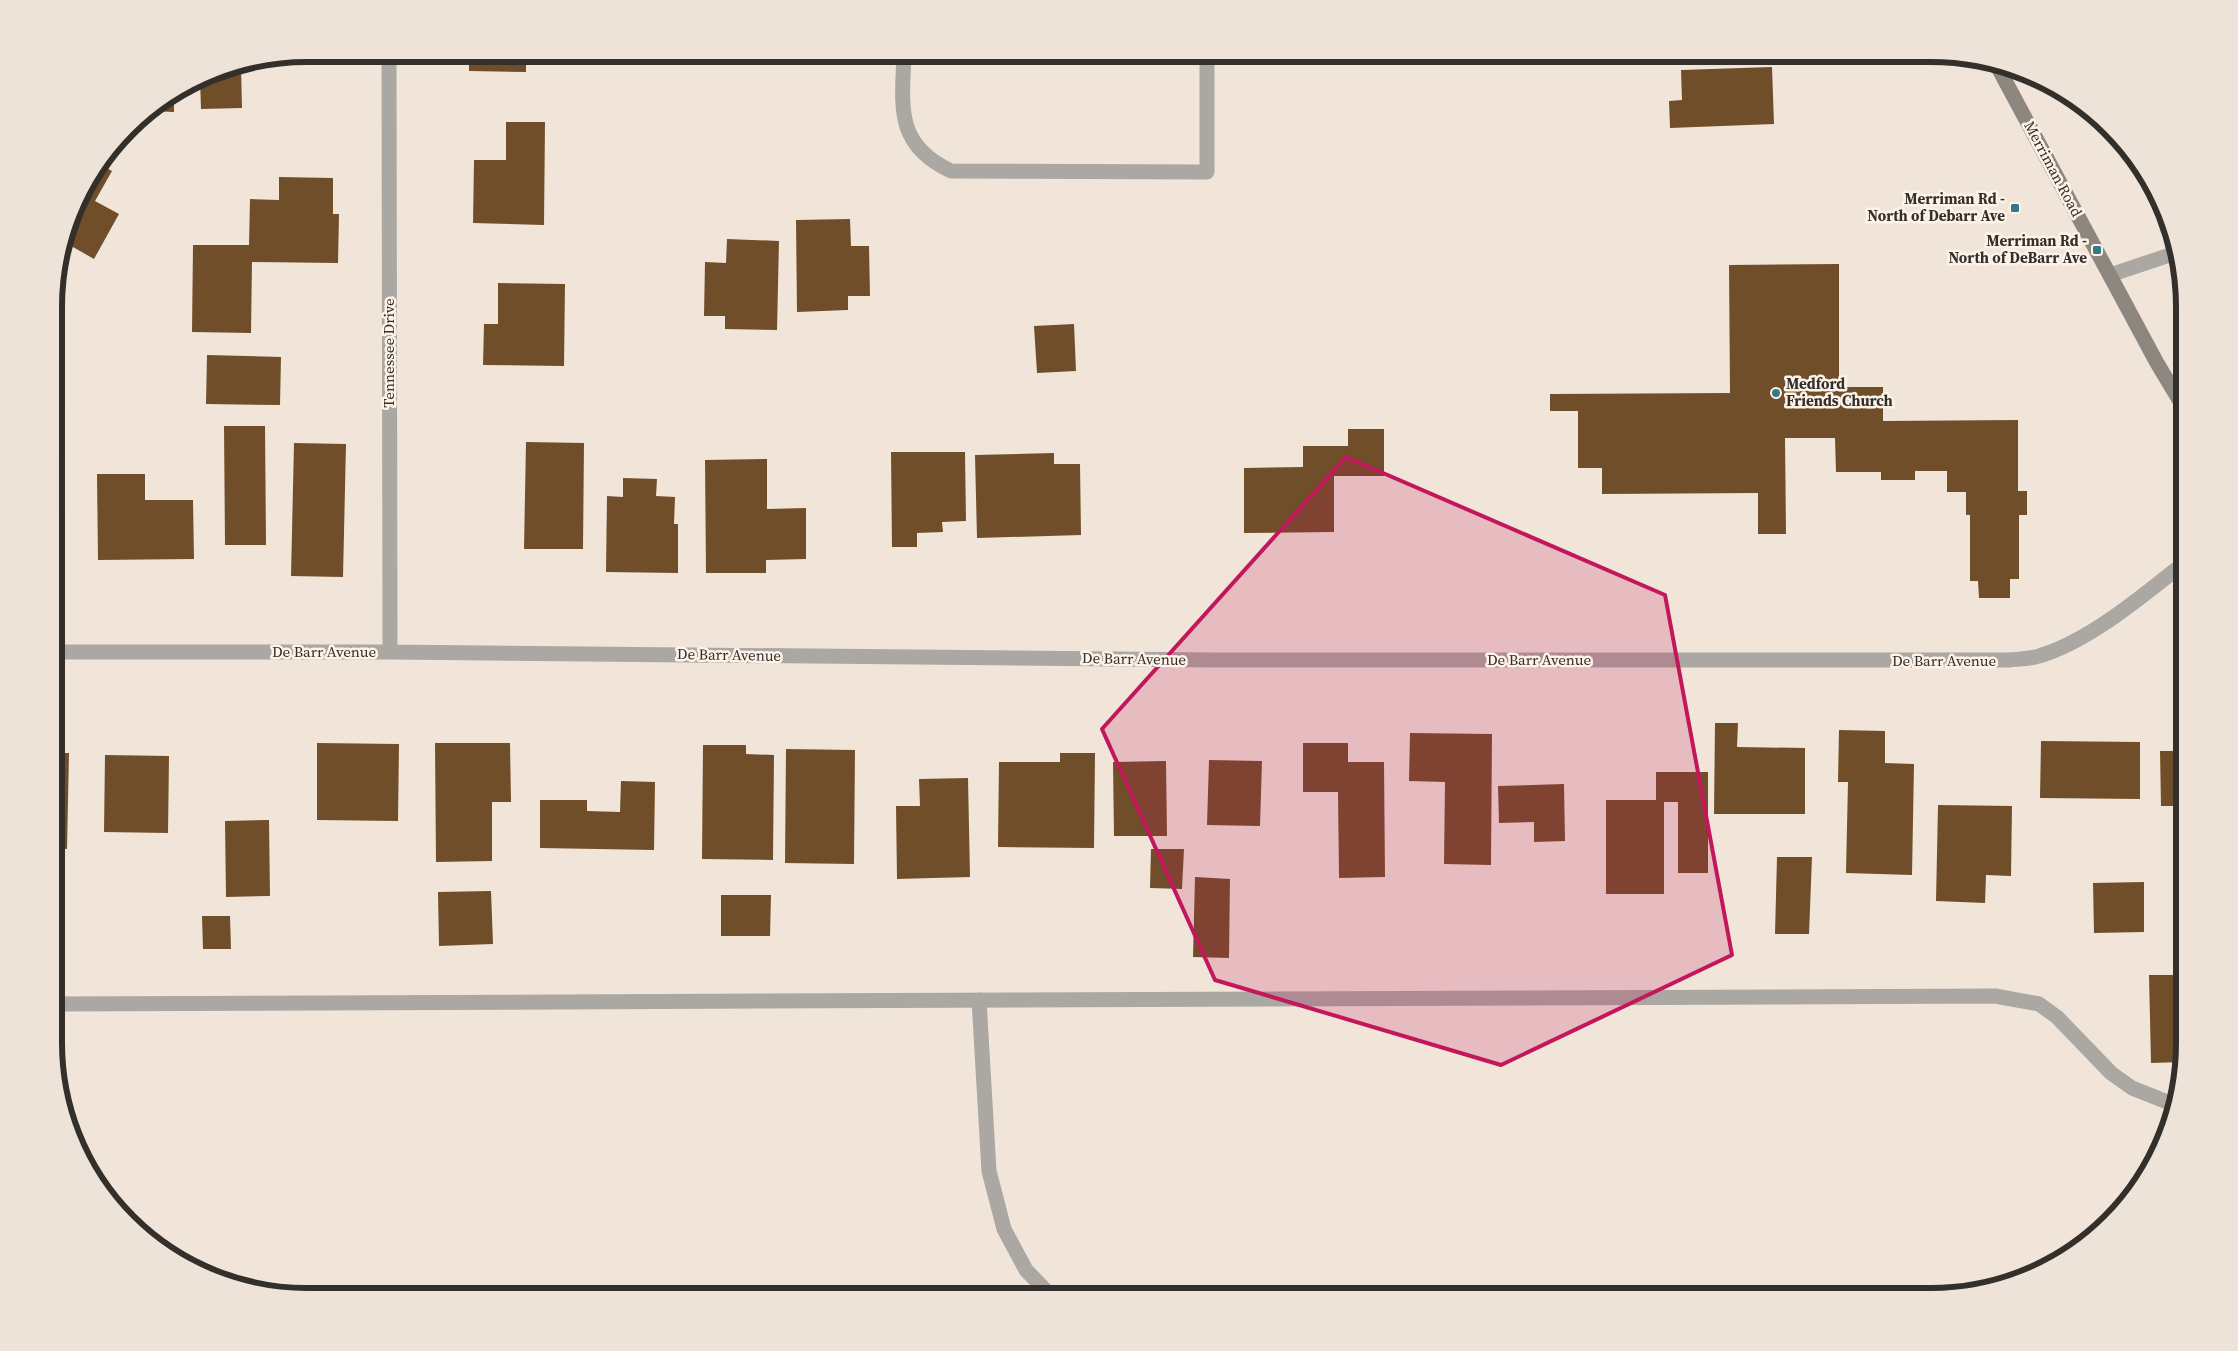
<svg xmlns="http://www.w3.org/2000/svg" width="2238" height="1351" font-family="'Source Serif 4',serif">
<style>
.building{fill:#704e29}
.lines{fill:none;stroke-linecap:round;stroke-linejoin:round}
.lane{stroke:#aba7a2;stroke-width:15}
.street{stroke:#aba7a2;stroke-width:15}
.secondary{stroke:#8e8780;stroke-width:15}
.marked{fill:#c2185b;fill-opacity:0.2;stroke:#c2185b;stroke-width:4;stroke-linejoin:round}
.poi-dot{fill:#347788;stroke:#fef3e8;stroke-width:2}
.labels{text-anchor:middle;stroke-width:5;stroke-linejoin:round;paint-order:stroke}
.street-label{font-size:15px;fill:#332f2b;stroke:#fef3e8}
.poi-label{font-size:15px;font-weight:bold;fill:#332f2b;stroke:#fef3e8;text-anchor:end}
.rim{fill:none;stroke:#332f2b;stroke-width:6}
</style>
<rect width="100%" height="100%" fill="#f1e5da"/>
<path class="building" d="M 469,54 L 526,54 L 526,72 L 469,71 Z
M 241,67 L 242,108 L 201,109 L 200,79 L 211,73 Z
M 1772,67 L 1774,124 L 1670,128 L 1669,101 L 1682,100 L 1681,70 Z
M 174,96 L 174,112 L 149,111 L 168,100 Z
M 506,122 L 545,122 L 544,225 L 473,223 L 474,160 L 506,160 Z
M 103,166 L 112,171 L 95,201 L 119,214 L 94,259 L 66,243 L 80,195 Z
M 279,177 L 333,178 L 333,214 L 339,214 L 338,263 L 252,262 L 251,333 L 192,332 L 193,245 L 249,245 L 250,199 L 279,200 Z
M 850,219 L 851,246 L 869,246 L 870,296 L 848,296 L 848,310 L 797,312 L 796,220 Z
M 727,239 L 779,241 L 777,330 L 725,329 L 725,316 L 704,316 L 705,262 L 726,263 Z
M 1839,264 L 1839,387 L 1883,387 L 1883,421 L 2018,420 L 2018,491 L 2027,491 L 2027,515 L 2019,515 L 2019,579 L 2010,579 L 2010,598 L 1979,598 L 1978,581 L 1970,581 L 1970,515 L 1966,515 L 1966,492 L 1947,492 L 1947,471 L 1915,471 L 1915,480 L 1881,480 L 1881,472 L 1836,472 L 1835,438 L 1785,438 L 1786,534 L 1758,534 L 1758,493 L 1602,494 L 1602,468 L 1578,468 L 1578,411 L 1550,411 L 1550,394 L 1730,393 L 1729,265 Z
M 498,283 L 565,284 L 564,366 L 483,365 L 484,324 L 498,324 Z
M 1074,324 L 1076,371 L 1037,373 L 1034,326 Z
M 207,355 L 281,357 L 280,405 L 206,404 Z
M 224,426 L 265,426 L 266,545 L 225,545 Z
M 1348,429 L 1384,429 L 1384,476 L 1334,476 L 1334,532 L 1244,533 L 1244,468 L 1303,467 L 1303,446 L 1348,446 Z
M 526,442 L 584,443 L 583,549 L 524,549 Z
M 294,443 L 346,444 L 343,577 L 291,576 Z
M 891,452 L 965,452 L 966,521 L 942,522 L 943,532 L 917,533 L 917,547 L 892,547 Z
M 1054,453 L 1054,464 L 1080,464 L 1081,535 L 977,538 L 975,455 Z
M 767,459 L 767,509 L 806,508 L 806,559 L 766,560 L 766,573 L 706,573 L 705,460 Z
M 97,474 L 145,474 L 145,500 L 193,500 L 194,559 L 98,560 Z
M 623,478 L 657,479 L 656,496 L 675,497 L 674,524 L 678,524 L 678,573 L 606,572 L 607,496 L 623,497 Z
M 1715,723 L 1738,723 L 1737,747 L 1805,748 L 1805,814 L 1714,814 Z
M 1839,730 L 1885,731 L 1885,763 L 1914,764 L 1912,875 L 1846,873 L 1848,782 L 1838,782 Z
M 1410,733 L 1492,734 L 1491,865 L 1444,864 L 1445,782 L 1409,781 Z
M 2041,741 L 2140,742 L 2140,799 L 2040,798 Z
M 317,743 L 399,744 L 398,821 L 317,820 Z
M 435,743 L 510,743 L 511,802 L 492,802 L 492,861 L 436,862 Z
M 1303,743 L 1348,743 L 1348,762 L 1384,762 L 1385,877 L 1339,878 L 1338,792 L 1303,792 Z
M 703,745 L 746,745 L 746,754 L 774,755 L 773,860 L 702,859 Z
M 786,749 L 855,750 L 854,864 L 785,863 Z
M 2160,751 L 2184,751 L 2184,806 L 2161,806 Z
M 56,753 L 69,753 L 67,849 L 56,848 Z
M 1060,753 L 1095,753 L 1094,848 L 998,847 L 999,762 L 1060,762 Z
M 105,755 L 169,756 L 168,833 L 104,832 Z
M 1209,760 L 1262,761 L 1260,826 L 1207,825 Z
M 1166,761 L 1167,836 L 1114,836 L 1113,762 Z
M 1656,772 L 1708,772 L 1708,873 L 1678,873 L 1678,802 L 1664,802 L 1664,894 L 1606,894 L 1606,800 L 1656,800 Z
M 968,778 L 970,877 L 897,879 L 896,806 L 920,806 L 919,779 Z
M 621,781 L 655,782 L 654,850 L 540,848 L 540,800 L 587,800 L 587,811 L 620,812 Z
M 1564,784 L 1565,841 L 1534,842 L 1534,822 L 1499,823 L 1498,786 Z
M 1938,805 L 2012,806 L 2011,876 L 1986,875 L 1985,903 L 1936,901 Z
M 269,820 L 270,896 L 226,897 L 225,821 Z
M 1151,849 L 1184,849 L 1182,889 L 1150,888 Z
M 1777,857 L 1812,857 L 1809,934 L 1775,934 Z
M 1195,877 L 1230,879 L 1229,958 L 1193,957 Z
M 2144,882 L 2144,932 L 2094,933 L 2093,883 Z
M 491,891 L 493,944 L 439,946 L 438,892 Z
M 721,895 L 771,895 L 770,936 L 721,936 Z
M 202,916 L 230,916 L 231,949 L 203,949 Z
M 2149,975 L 2180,975 L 2180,1001 L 2184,1001 L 2183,1062 L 2151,1063 Z
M 1276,1287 L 1349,1296 L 1349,1297 L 1275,1297 Z"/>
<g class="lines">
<path class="lane" d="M 904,54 C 902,107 895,145 951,171 L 1207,172 L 1207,54
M 2110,275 L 2176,253
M 56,1004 L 1995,996 L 2039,1004 L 2057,1017 L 2111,1073 L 2132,1088 L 2175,1105"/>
<path class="street" d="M 389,54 L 390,652
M 56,652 L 390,652 L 1213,660 L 2009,660 C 2019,659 2030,659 2039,656 C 2088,642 2144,595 2184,563
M 979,1000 L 989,1171 L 1004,1229 L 1026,1270 L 1052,1297"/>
<path class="secondary" d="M 1995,62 L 2157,363 L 2184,408"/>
</g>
<path class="marked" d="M 1346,457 L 1665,595 L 1732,955 L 1501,1065 L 1215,980 L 1102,729 Z"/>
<g class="poi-dot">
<rect x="2010" y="203" width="10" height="10" rx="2.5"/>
<rect x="2092" y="245" width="10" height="10" rx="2.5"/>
<circle cx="1776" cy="393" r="5"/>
</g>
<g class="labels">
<g class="street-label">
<text transform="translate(2053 169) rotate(62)" y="5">Merriman Road</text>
<text transform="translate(389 353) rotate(-90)" y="5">Tennessee Drive</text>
<text x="324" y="657">De Barr Avenue</text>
<text transform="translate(729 655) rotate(1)" y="5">De Barr Avenue</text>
<text transform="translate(1134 659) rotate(1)" y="5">De Barr Avenue</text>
<text x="1539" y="665">De Barr Avenue</text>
<text x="1944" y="666">De Barr Avenue</text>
</g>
<g class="poi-label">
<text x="2005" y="204">Merriman Rd -<tspan x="2005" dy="17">North of Debarr Ave</tspan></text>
<text x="2087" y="246">Merriman Rd -<tspan x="2087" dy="17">North of DeBarr Ave</tspan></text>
<text x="1786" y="389" text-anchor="start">Medford<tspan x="1786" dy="17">Friends Church</tspan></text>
</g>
</g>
<path d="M0 0H2238V1351H0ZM307 62H1931A245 245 0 0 1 2176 307V1043A245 245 0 0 1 1931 1288H307A245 245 0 0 1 62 1043V307A245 245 0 0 1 307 62Z" fill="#eee3d9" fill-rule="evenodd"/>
<path class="rim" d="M307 62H1931A245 245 0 0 1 2176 307V1043A245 245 0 0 1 1931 1288H307A245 245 0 0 1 62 1043V307A245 245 0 0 1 307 62Z"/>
</svg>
